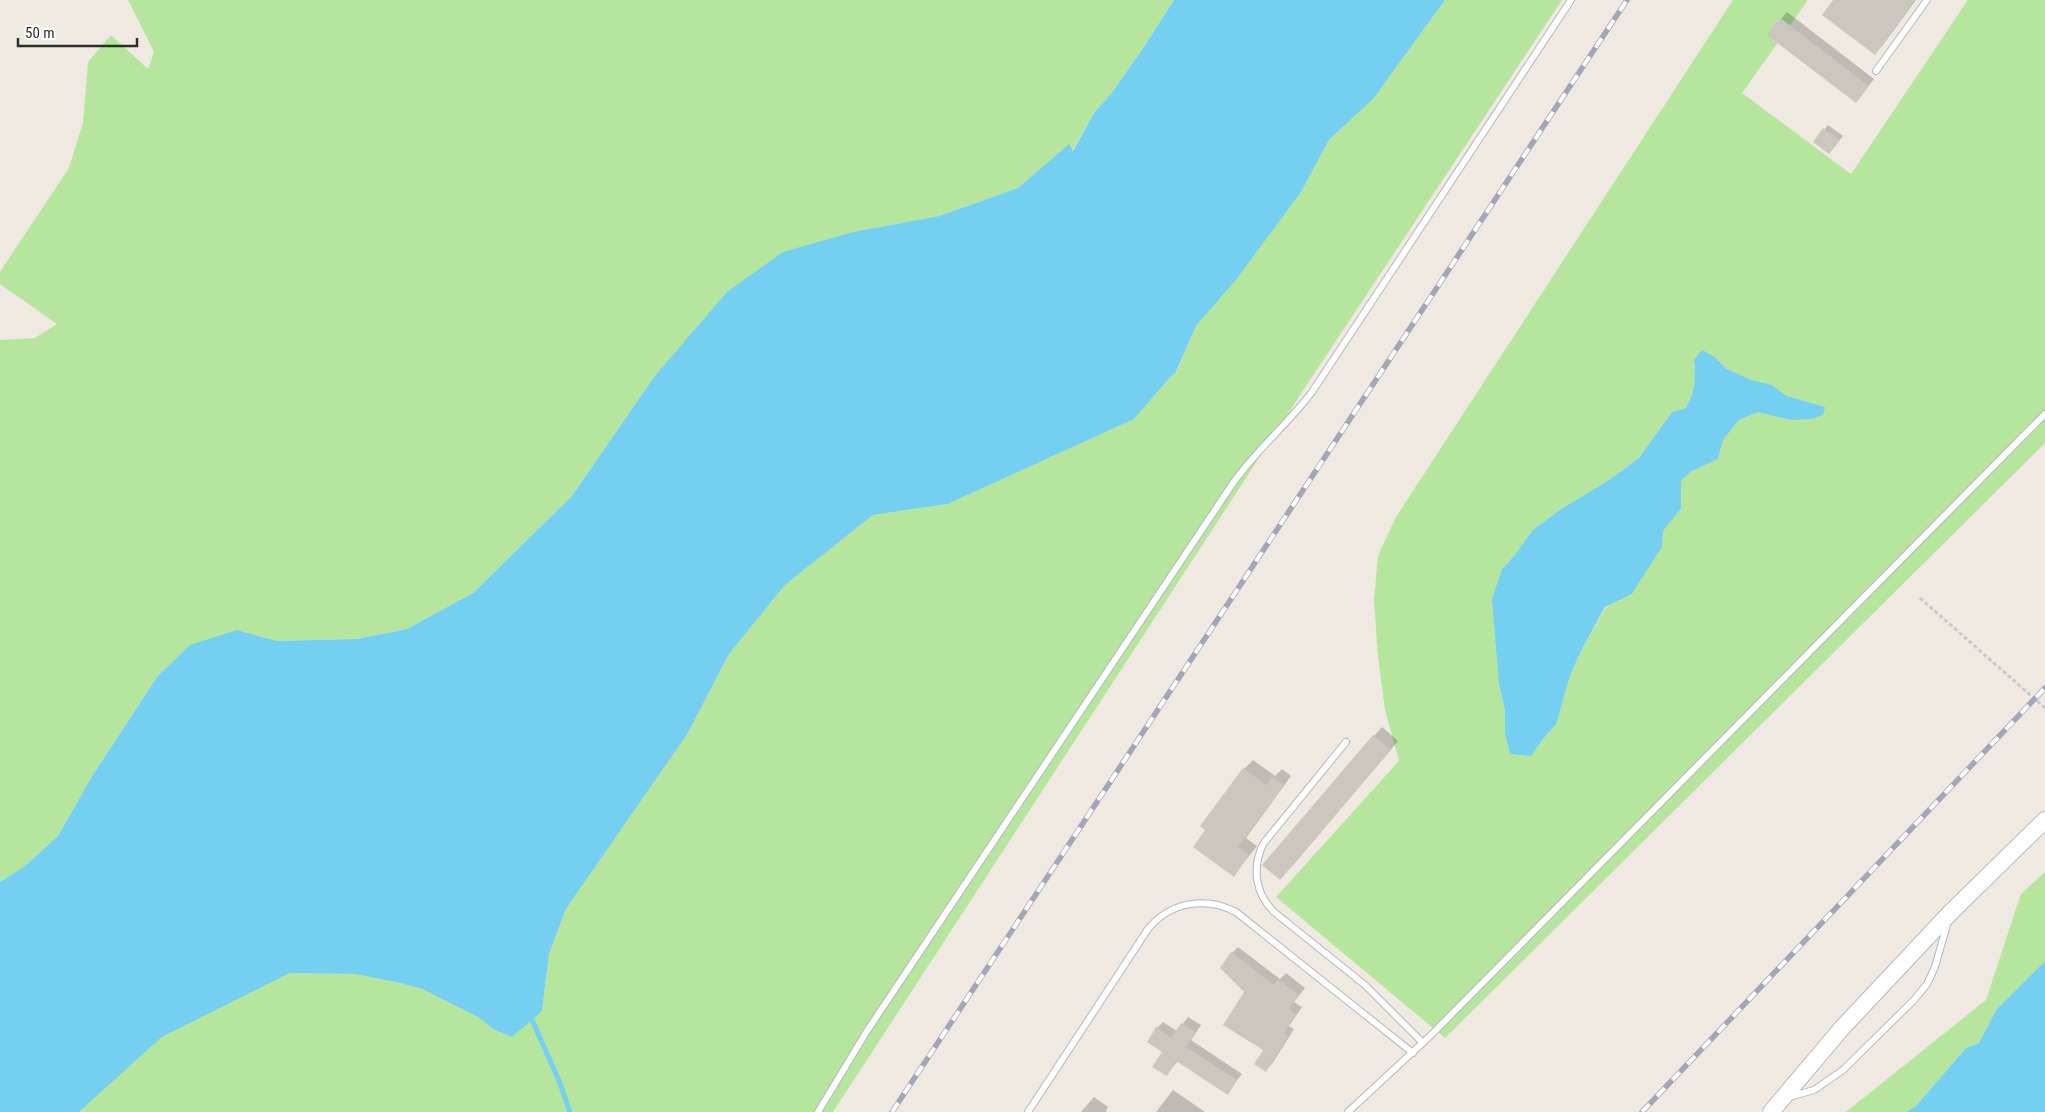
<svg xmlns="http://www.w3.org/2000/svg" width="2045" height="1112" font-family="'Roboto Condensed',sans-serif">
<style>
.green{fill:#b6e59e;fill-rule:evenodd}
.water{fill:#75cff0}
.shadow{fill:#0003}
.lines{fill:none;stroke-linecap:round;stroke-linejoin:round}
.stream{stroke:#75cff0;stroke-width:5}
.building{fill:#cbc7bf}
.service-casing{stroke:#b4b7c1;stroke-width:8}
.tertiary-casing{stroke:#b4b7c1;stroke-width:18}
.path{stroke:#c9c9c9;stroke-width:3;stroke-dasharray:4 2.5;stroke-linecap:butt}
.service{stroke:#fff;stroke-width:6}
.tertiary{stroke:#fff;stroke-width:16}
.rail-casing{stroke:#a3a6b8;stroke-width:5.5}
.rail{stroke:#fff;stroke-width:4;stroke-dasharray:11;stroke-linecap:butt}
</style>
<rect width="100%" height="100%" fill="#efe9e1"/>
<path class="green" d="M 128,0 L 1174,0 L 1144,47 L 1111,94 L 1094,113 L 1072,151 L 1069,144 L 1018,188 L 939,216 L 853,232 L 654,377 L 572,496 L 473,593 L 407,629 L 357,639 L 277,641 L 237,630 L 157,677 L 91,778 L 58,836 L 25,866 L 0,882 L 0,340 L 35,338 L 57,324 L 0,284 L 0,272 L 69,168 L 83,123 L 88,62 L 111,35 L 148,69 L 154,52 Z
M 1445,0 L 1562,0 L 1302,392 L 833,1112 L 79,1112 L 162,1037 L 290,973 L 355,974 L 400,983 L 422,989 L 476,1016 L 495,1030 L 542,1011 L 549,954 L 566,909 L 688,733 L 729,654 L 785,585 L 873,515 L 948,504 L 1134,419 L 1174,373 L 1176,373 L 1196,326 L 1236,280 L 1301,192 L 1329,140 L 1374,98 Z
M 1733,0 L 1808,0 L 1742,93 L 1851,174 L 1968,0 L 2045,0 L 2045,443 L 1445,1038 L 1276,897 L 1399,761 L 1385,710 L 1378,657 L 1374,600 L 1378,556 L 1396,517 ZM 1715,357 L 1727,369 L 1751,381 L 1772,385 L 1787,396 L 1825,407 L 1790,420 L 1758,412 L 1739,420 L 1723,440 L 1718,459 L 1690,472 L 1681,481 L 1681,509 L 1663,531 L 1662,547 L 1632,594 L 1606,607 L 1581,651 L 1570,676 L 1556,725 L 1543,739 L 1531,755 L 1510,754 L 1505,734 L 1505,710 L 1499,684 L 1502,569 L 1514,556 L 1533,530 L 1561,509 L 1609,480 L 1639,458 L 1672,412 L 1686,408 C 1695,391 1696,379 1694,361 Z
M 2045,872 L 2045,961 L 1996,1010 L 1979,1043 L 1966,1048 L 1916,1106 L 1906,1112 L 1846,1112 L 1986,1000 L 2021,894 Z"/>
<path class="water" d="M 1174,0 L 1445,0 L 1374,98 L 1329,140 L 1301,192 L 1236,280 L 1196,326 L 1175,374 L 1174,373 L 1134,419 L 948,504 L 873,515 L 785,585 L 729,654 L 688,733 L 566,909 L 549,954 L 542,1011 L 512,1037 L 495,1030 L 476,1016 L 422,989 L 400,983 L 355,974 L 290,973 L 162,1037 L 79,1112 L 0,1112 L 0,882 L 25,866 L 58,836 L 91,778 L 157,677 L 190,645 L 237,630 L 277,641 L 357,639 L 407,629 L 473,593 L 572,496 L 654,377 L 727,292 L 783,252 L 853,232 L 939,216 L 1018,188 L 1069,144 L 1073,151 L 1094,113 L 1111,94 L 1144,47 Z
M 1702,350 L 1715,357 L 1727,369 L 1751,380 L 1772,385 L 1787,396 L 1825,407 L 1823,415 L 1810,419 L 1790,420 L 1758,412 L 1739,420 L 1723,440 L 1718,459 L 1690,472 L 1681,481 L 1681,509 L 1663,531 L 1662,547 L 1632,594 L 1605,607 L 1581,651 L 1570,676 L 1556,725 L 1543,739 L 1531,756 L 1510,754 L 1505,734 L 1505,710 L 1499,684 L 1492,599 L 1502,569 L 1514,556 L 1533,530 L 1561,509 L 1609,480 L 1639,458 L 1672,412 L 1686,408 C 1695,392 1696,379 1694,360 Z
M 2045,961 L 2045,1112 L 1906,1112 L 1916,1106 L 1966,1048 L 1979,1043 L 1996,1010 Z"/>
<path class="shadow" d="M 1835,0 L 1916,0 L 1883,45 L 1875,53 Z
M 1787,12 L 1874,79 L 1856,101 L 1781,19 Z
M 1828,125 L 1843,136 L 1833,148 L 1815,141 Z
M 1382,727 L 1398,741 L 1289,870 L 1374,736 Z
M 1253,760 L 1275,776 L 1282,769 L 1291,776 L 1246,838 L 1257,846 L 1234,875 L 1244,769 Z
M 1238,947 L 1280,979 L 1286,973 L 1305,988 L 1294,1002 L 1302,1007 L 1289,1026 L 1294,1029 L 1272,1064 L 1265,1070 L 1265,1050 L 1232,953 Z
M 1188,1017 L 1201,1025 L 1191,1040 L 1242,1074 L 1227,1093 L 1178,1061 L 1166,1075 L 1164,1052 L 1157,1028 L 1163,1022 L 1177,1031 Z
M 1173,1090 L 1205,1112 L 1156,1112 Z
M 1094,1097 L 1108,1107 L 1106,1111 L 1107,1112 L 1081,1112 Z"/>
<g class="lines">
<path class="stream" d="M 529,1013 L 560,1083 L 570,1112"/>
</g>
<path class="building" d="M 1833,0 L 1915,0 L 1875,55 L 1822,15 Z
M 1780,18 L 1869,86 L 1856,103 L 1767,35 Z
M 1823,128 L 1840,140 L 1829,154 L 1813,142 Z
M 1373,735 L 1391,750 L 1280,880 L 1262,865 Z
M 1243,768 L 1266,785 L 1272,777 L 1284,785 L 1238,847 L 1249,855 L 1234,877 L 1193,847 L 1205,830 L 1200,826 Z
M 1231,952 L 1274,985 L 1278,979 L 1299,995 L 1289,1009 L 1296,1014 L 1284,1033 L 1288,1036 L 1266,1072 L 1254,1064 L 1263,1050 L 1223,1025 L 1244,992 L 1220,968 Z
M 1181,1023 L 1195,1032 L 1186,1047 L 1237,1080 L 1228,1095 L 1176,1061 L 1167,1076 L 1152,1067 L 1162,1052 L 1147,1042 L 1156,1027 L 1171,1038 Z"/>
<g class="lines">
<g class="service-casing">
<path id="service" d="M 1876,71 L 1927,0
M 1346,742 L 1263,844 C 1252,868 1255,893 1274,912 L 1365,985 L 1423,1043
M 1789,1097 L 1814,1090 L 1843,1070 L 1914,1000 L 1927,984 L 1935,967 L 1948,921
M 818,1112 L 867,1031 L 1233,483 C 1256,450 1288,424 1312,392 L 1571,0
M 1028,1112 L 1148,929 C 1170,902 1206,896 1236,912 L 1413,1053
M 1348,1112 L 1430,1036 L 2045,414"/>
</g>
<g class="tertiary-casing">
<path id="tertiary" d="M 1771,1112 L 1842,1028 L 1950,913 L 2045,820"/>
</g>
<path class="path" d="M 1920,598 L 2045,708"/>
<use href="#service" class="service"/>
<use href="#tertiary" class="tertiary"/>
<g class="rail-casing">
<path id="rail" d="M 892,1112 L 1627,0
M 1642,1112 L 2045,688"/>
</g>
<use href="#rail" class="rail"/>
</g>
<path d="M18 38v8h119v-8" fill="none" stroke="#2e2e2e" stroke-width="2.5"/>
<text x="25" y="38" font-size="15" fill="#2e2e2e" stroke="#ffffff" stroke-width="4" paint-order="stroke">50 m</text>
</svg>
